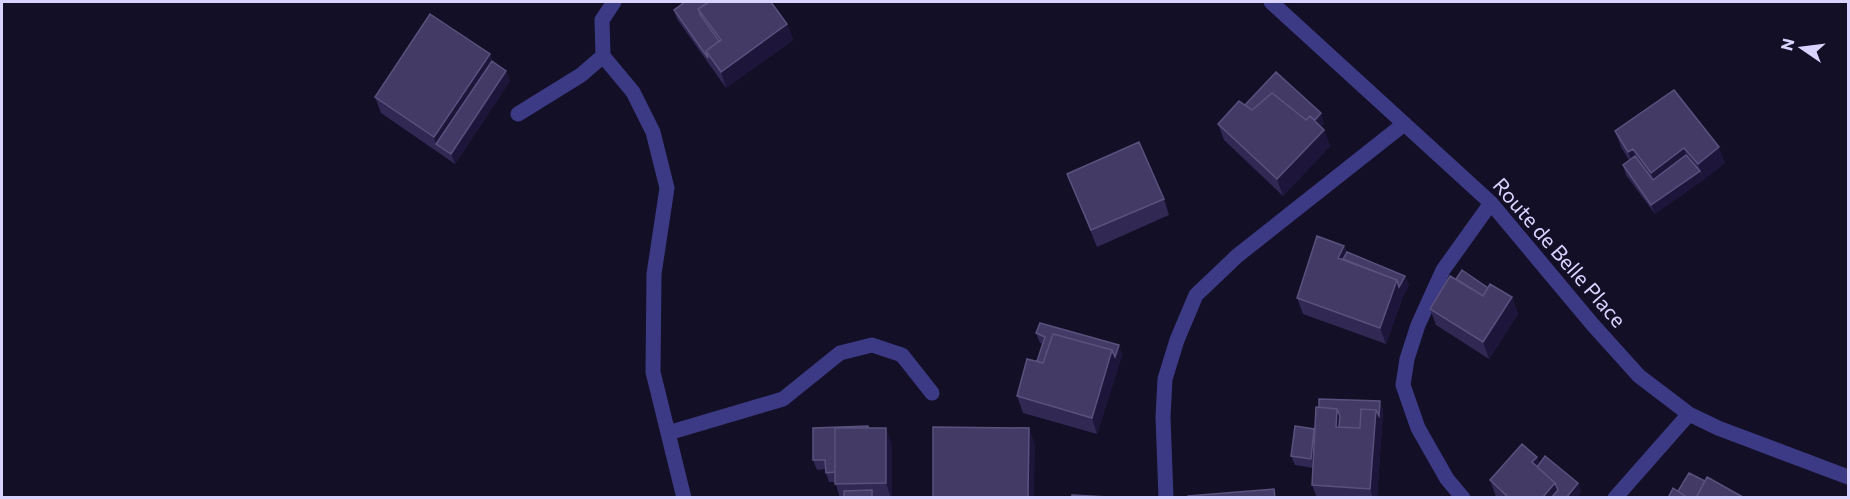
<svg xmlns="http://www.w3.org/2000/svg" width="1850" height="499" font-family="Commissioner,sans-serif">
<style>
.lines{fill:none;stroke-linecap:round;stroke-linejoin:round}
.minor{stroke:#3d3a85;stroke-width:15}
.wall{fill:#312854}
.shaded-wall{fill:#1d163a}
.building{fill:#433a66;stroke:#5a527e;stroke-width:1.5}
.labels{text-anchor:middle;stroke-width:6;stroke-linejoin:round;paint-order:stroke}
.street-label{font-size:21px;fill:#d9d4ff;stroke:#130f26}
</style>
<rect width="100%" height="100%" fill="#130f26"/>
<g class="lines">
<path class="minor" d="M 1271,2 L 1491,203 L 1593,325 L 1639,376 L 1689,414 L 1718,428 L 1848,477
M 603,56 L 633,92 L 653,132 L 667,188 L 654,274 L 653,372 L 684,498
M 518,114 L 581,75 L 603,56 L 602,20 L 614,2
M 668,433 L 783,399 L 840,353 L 872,345 L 902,355 L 932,393
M 1166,498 L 1163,417 L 1165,379 L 1177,340 L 1196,295 L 1237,256 L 1404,124
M 1463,498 L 1447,479 L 1418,428 L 1403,385 L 1407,359 L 1418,325 L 1443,270 L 1491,203
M 1615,498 L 1689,414"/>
</g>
<path class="wall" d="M 685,2 L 787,24 L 793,40 L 726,88 L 677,19 L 674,10 Z
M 490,54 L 492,61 L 506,71 L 510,81 L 455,164 L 381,113 L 375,97 Z
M 1674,90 L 1725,163 L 1655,214 L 1626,175 L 1623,165 L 1629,160 L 1621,147 L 1615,131 Z
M 1324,123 L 1321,126 L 1324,130 L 1330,146 L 1283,196 L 1224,140 L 1218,124 Z
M 1067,174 L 1164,199 L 1169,215 L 1097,247 Z
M 1344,246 L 1347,252 L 1405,276 L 1409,285 L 1403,296 L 1386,344 L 1303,314 L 1297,298 Z
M 1456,279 L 1488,288 L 1512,297 L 1518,314 L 1489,359 L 1436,325 L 1430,309 Z
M 1036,333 L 1119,345 L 1122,355 L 1097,434 L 1023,413 L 1017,396 L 1037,361 L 1043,344 L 1040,343 Z
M 1380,401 L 1383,411 L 1377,498 L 1317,498 L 1312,485 L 1313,468 L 1295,465 L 1291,456 L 1315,430 Z
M 869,428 L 892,445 L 892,498 L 840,498 L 835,482 L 829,482 L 826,473 L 826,469 L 817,470 L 813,460 Z
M 1537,457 L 1539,463 L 1578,483 L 1581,492 L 1577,498 L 1497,498 L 1496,497 L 1490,480 Z"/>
<path class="shaded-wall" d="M 787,24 L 793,40 L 726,88 L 721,72 Z
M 490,54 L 496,71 L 436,144 L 434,137 Z
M 506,71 L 510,81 L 455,164 L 451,154 Z
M 1321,113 L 1324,123 L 1312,137 L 1308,127 Z
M 1324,130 L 1330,146 L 1283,196 L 1277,179 Z
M 1719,147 L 1725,163 L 1704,180 L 1698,164 Z
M 1684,148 L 1690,164 L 1657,189 L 1651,173 Z
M 1633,149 L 1639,165 L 1634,168 L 1628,152 Z
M 1700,171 L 1704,180 L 1655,214 L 1651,205 Z
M 1344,246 L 1350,262 L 1338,258 Z
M 1405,276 L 1409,285 L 1403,296 L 1399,287 Z
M 1397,280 L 1403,296 L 1386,344 L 1380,328 Z
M 1512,297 L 1518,314 L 1489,359 L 1483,342 Z
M 1119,345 L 1122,355 L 1097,434 L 1092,418 L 1112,350 Z
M 1380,401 L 1383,411 L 1382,426 L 1377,498 L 1373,498 L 1370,489 L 1376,410 Z
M 1337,409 L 1343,425 L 1339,434 L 1336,427 Z
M 886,428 L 892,445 L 892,498 L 891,498 L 886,483 Z
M 1029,428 L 1035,444 L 1034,498 L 1028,498 Z
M 1314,429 L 1318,438 L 1314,468 L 1311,459 Z
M 1537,457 L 1543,473 L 1532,462 Z
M 1555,483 L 1560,498 L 1542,498 Z
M 1578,483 L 1581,492 L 1577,498 L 1566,498 Z"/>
<path class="building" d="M 685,2 L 709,2 L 698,9 L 701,16 L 719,41 L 706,51 L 708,58 L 674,10 Z
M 709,2 L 771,2 L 787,24 L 721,72 L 706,51 L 721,40 L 698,9 Z
M 430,14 L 490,54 L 434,137 L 375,97 Z
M 492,61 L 506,71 L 451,154 L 436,144 Z
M 1276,72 L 1321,113 L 1315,120 L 1310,116 L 1306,120 L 1272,93 L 1252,110 L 1245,105 Z
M 1674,90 L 1719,147 L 1698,164 L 1684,148 L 1651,173 L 1633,149 L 1628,152 L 1615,131 Z
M 1272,93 L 1306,120 L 1310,116 L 1324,130 L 1277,179 L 1218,124 L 1239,101 L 1252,110 Z
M 1139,142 L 1164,199 L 1091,230 L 1067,174 Z
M 1686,155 L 1700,171 L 1651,205 L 1623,165 L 1635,156 L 1653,180 Z
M 1317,236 L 1344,246 L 1338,258 L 1397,280 L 1380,328 L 1297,298 Z
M 1347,252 L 1405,276 L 1399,287 L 1397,280 L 1343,259 Z
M 1462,270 L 1488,288 L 1483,296 L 1456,279 Z
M 1450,276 L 1483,296 L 1490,284 L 1512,297 L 1483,342 L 1430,309 Z
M 1040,323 L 1119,345 L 1115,357 L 1112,350 L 1053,334 L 1043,363 L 1037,361 L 1045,337 L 1036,333 Z
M 1053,334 L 1112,350 L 1092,418 L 1017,396 L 1027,359 L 1043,363 Z
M 1319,399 L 1380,401 L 1379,416 L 1376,410 L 1361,409 L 1360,428 L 1339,427 L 1340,416 L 1337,409 L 1319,407 Z
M 1316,407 L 1337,409 L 1336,427 L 1360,428 L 1361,409 L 1376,410 L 1370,489 L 1312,485 Z
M 868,426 L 868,428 L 835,428 L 835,472 L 826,473 L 825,460 L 813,460 L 813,428 Z
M 1295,426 L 1314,429 L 1311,459 L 1291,456 Z
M 933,427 L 1029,428 L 1028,498 L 933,498 Z
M 835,428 L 886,428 L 886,483 L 835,484 Z
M 1522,444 L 1537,457 L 1532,462 L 1555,483 L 1542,498 L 1509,498 L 1490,480 Z
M 1545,456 L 1578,483 L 1566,498 L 1551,498 L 1558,490 L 1555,483 L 1537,467 Z
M 1689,473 L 1705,481 L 1696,498 L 1688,498 L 1678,491 Z
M 1707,477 L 1743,497 L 1696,498 Z
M 1673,488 L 1688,498 L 1668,498 Z
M 1274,489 L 1275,498 L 1188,498 L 1188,496 Z
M 872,490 L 872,498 L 844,498 L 844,491 Z
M 1072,495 L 1108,497 L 1108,498 L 1071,498 Z"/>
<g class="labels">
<g class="street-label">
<text transform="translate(1559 253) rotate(49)" y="7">Route de Belle Place</text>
</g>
</g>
<rect width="1850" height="499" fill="none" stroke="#d9d4ff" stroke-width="6"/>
<g transform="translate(1802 48) rotate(284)" stroke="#130f26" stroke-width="4.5" paint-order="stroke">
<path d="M0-4.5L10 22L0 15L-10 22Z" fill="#d9d4ff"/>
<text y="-9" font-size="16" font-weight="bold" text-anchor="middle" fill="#d9d4ff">N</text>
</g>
</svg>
